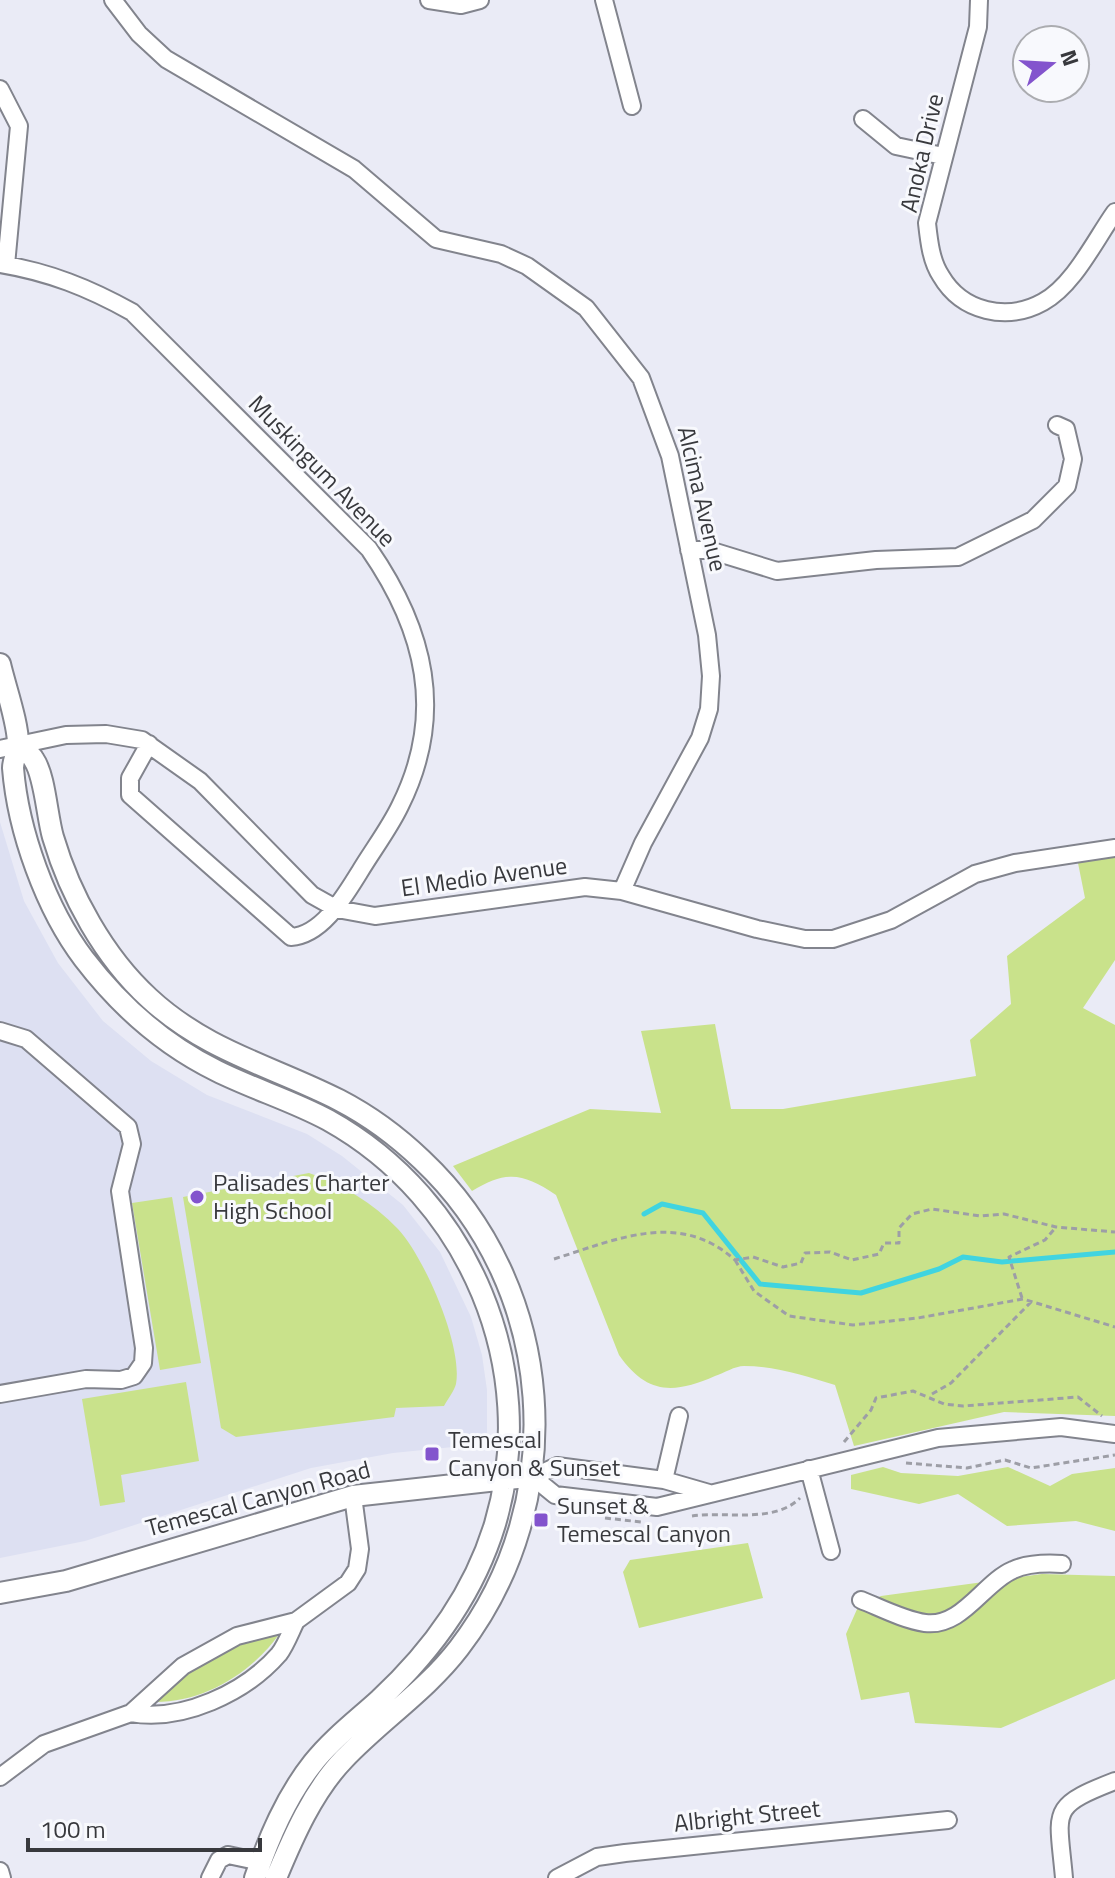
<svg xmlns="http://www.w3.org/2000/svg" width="1115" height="1878" font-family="'Titillium Web',sans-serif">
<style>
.built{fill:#dde0f2}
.green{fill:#c9e28b}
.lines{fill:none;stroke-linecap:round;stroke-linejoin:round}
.stream{stroke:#40d4e0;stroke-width:5}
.minor-casing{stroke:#82848d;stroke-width:20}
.major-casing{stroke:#82848d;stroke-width:24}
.path{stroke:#9d9ea6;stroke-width:3;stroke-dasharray:6 4;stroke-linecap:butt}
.minor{stroke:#fff;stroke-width:16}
.major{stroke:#fff;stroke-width:20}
.poi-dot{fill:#8354cd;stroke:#f8f9fd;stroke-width:3}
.labels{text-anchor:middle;stroke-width:6;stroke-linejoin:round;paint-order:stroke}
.street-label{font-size:24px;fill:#38393d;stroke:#f8f9fd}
.poi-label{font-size:24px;fill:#38393d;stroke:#f8f9fd;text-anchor:start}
</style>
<rect width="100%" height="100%" fill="#eaebf6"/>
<path class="built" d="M 0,822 L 24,901 L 58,963 L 103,1021 L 151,1061 L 207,1095 L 307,1134 L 342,1156 L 403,1205 L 440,1252 L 471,1317 L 482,1355 L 487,1390 L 487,1437 L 483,1444 L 393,1453 L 311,1468 L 85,1541 L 0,1558 Z"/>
<path class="green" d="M 1115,848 L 1115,960 L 1083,1008 L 1115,1025 L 1115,1416 L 1004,1412 L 854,1446 L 835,1385 C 805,1376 775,1366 744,1366 C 735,1366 724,1373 715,1376 C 674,1394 647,1395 619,1355 L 556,1195 C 523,1173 507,1170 472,1191 L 453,1166 L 590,1109 L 661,1113 L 641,1031 L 715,1024 L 731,1109 L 783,1109 L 976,1076 L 970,1040 L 1011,1004 L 1007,956 L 1085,898 L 1076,853 Z
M 309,1173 C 342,1184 373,1203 398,1229 C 424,1257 463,1345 456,1384 C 454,1391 448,1399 444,1406 L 396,1408 L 394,1417 L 236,1437 L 221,1428 L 183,1197 Z
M 172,1197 L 201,1363 L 160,1370 L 132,1203 Z
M 186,1382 L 199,1461 L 121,1475 L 125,1502 L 100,1506 L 82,1399 Z
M 883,1467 L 901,1473 L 958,1476 L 1008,1467 L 1050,1486 L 1072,1474 L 1115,1468 L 1115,1531 L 1076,1521 L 1007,1526 L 958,1494 L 919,1504 L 851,1489 L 851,1475 Z
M 748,1543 L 763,1598 L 639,1628 L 623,1572 L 630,1560 Z
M 1042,1574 L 1115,1576 L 1115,1679 L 1001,1728 L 915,1723 L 909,1692 L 861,1700 L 846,1634 L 858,1607 L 881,1596 Z
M 280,1633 C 252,1673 203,1703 153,1702 C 189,1670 232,1637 280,1633 Z"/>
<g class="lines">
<path class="stream" d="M 644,1214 L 662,1204 L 703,1213 L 760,1284 L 861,1293 L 939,1269 L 963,1257 L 1002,1262 L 1115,1252"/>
<g class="minor-casing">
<path id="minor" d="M 113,0 L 139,34 L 166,59 L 354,169 L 436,239 L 501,254 L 527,266 L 586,308 L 641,378 L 670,456 L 707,635 L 711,676 L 709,709 L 700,738 L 643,843 L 622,891
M 429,0 L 461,5 L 480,0
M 604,0 L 632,106
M 979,0 L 978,27 L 927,223 C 929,241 931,261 941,276 C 962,312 1007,322 1043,302 C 1074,285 1095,240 1115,212
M 0,89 L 19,126 L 6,265
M 863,119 L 896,146 L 943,156
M 0,264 C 49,272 89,288 132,312 L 369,549 C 425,630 446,714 400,806 C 389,829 372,851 359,873 C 344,897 322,935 291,937 L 130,795 L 130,778 L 149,744
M 689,550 L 709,550 L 777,571 L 876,560 L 958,557 L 1033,520 L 1067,486 L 1073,459 L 1066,429 L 1057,425
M 0,749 L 66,735 L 106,734 L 142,740 L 200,781 L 312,895 L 337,909 L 375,916 L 585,887 L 622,891 L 757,929 L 805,939 L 833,939 L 891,920 L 975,874 L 1015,863 L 1115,848
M 0,1031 L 26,1039 L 128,1127 L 132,1144 L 120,1191 L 144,1348 L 143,1363 L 134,1376 L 121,1380 L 86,1379 L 0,1394
M 809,1469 L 831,1551
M 664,1480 L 679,1416
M 709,1493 L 664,1480 L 557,1466 L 533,1477 L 555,1495 L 657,1507 L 938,1438 L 1061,1427 L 1115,1434
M 861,1600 C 881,1608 904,1620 925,1623 C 962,1628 984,1582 1013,1570 C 1028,1563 1046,1563 1062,1564
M 131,1713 C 182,1722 245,1693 279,1654 C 286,1645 291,1631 296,1621
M 0,1777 L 44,1744 L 131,1713 L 183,1666 L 237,1636 L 296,1621 L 348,1583 L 357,1569 L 360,1549 L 353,1496
M 0,1871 L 2,1878
M 210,1878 L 219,1860 L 228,1855 L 261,1862
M 557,1878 L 597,1857 L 625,1853 L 948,1820
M 1064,1878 C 1058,1810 1048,1807 1115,1781"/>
</g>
<g class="major-casing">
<path id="major" d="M 0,664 C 5,686 19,725 18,746 C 17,754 13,760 13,768 C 18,831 46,909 84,959 C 120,1006 164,1045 217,1071 C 253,1089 293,1101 328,1120 C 470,1199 541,1369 495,1524 C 474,1593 432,1651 379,1700 C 357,1720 332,1739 313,1763 C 286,1797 269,1838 255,1878
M 18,745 C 23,749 31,754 34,760 C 45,776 47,817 53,837 C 70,895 104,957 149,998 C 206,1051 272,1066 339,1100 C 368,1115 398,1137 422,1160 C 557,1287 572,1501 459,1648 C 426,1691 381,1720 344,1759 C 313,1791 293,1837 276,1878
M 0,1593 L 66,1581 L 353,1496 L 517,1478"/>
</g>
<path class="path" d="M 554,1259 C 618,1239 679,1210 735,1260 L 753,1257 L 783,1267 L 801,1263 L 805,1253 L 830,1252 L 852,1260 L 879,1254 L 884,1243 L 899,1243 L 899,1228 L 912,1214 L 932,1209 L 980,1216 L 1004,1214 L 1056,1227 L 1115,1232
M 735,1260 L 754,1291 L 789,1316 L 853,1325 L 918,1318 L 1023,1299 L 1115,1327
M 1022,1298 L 1009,1257 L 1045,1240 L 1056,1227
M 932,1394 L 951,1383 L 1031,1302
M 844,1442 L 871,1410 L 876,1398 L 913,1391 L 944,1404 L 963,1406 L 1078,1397 L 1102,1416
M 906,1463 L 967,1468 L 1005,1460 L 1031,1468 L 1115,1455
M 692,1516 C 726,1511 774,1524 800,1498
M 605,1518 L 641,1522"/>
<use href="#minor" class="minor"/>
<use href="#major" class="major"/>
</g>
<g class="poi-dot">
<circle cx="197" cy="1197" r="8"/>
<rect x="424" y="1446" width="16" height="16" rx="4"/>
<rect x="533" y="1512" width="16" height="16" rx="4"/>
</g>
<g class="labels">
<g class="street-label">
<text transform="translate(922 153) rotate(-77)" y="8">Anoka Drive</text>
<text transform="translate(322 471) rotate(46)" y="8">Muskingum Avenue</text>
<text transform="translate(702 499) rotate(77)" y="8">Alcima Avenue</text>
<text transform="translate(484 877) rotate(-8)" y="8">El Medio Avenue</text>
<text transform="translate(258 1499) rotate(-15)" y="8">Temescal Canyon Road</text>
<text transform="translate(747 1816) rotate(-6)" y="8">Albright Street</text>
</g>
<g class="poi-label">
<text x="213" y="1191">Palisades Charter<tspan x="213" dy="28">High School</tspan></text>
<text x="448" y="1448">Temescal<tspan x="448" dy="28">Canyon &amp; Sunset</tspan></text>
<text x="557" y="1514">Sunset &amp;<tspan x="557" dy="28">Temescal Canyon</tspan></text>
</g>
</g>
<g transform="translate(1051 64) rotate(72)"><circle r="38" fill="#f8f9fd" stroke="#abacb0" stroke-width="2"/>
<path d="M0-6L14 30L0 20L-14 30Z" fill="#8354cd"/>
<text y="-12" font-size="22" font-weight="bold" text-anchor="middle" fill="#38393d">N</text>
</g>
<path d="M28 1838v12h232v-12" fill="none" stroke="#38393d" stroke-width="4"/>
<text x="40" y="1838" font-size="24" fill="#38393d" stroke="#f8f9fd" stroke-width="6" paint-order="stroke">100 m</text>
</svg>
